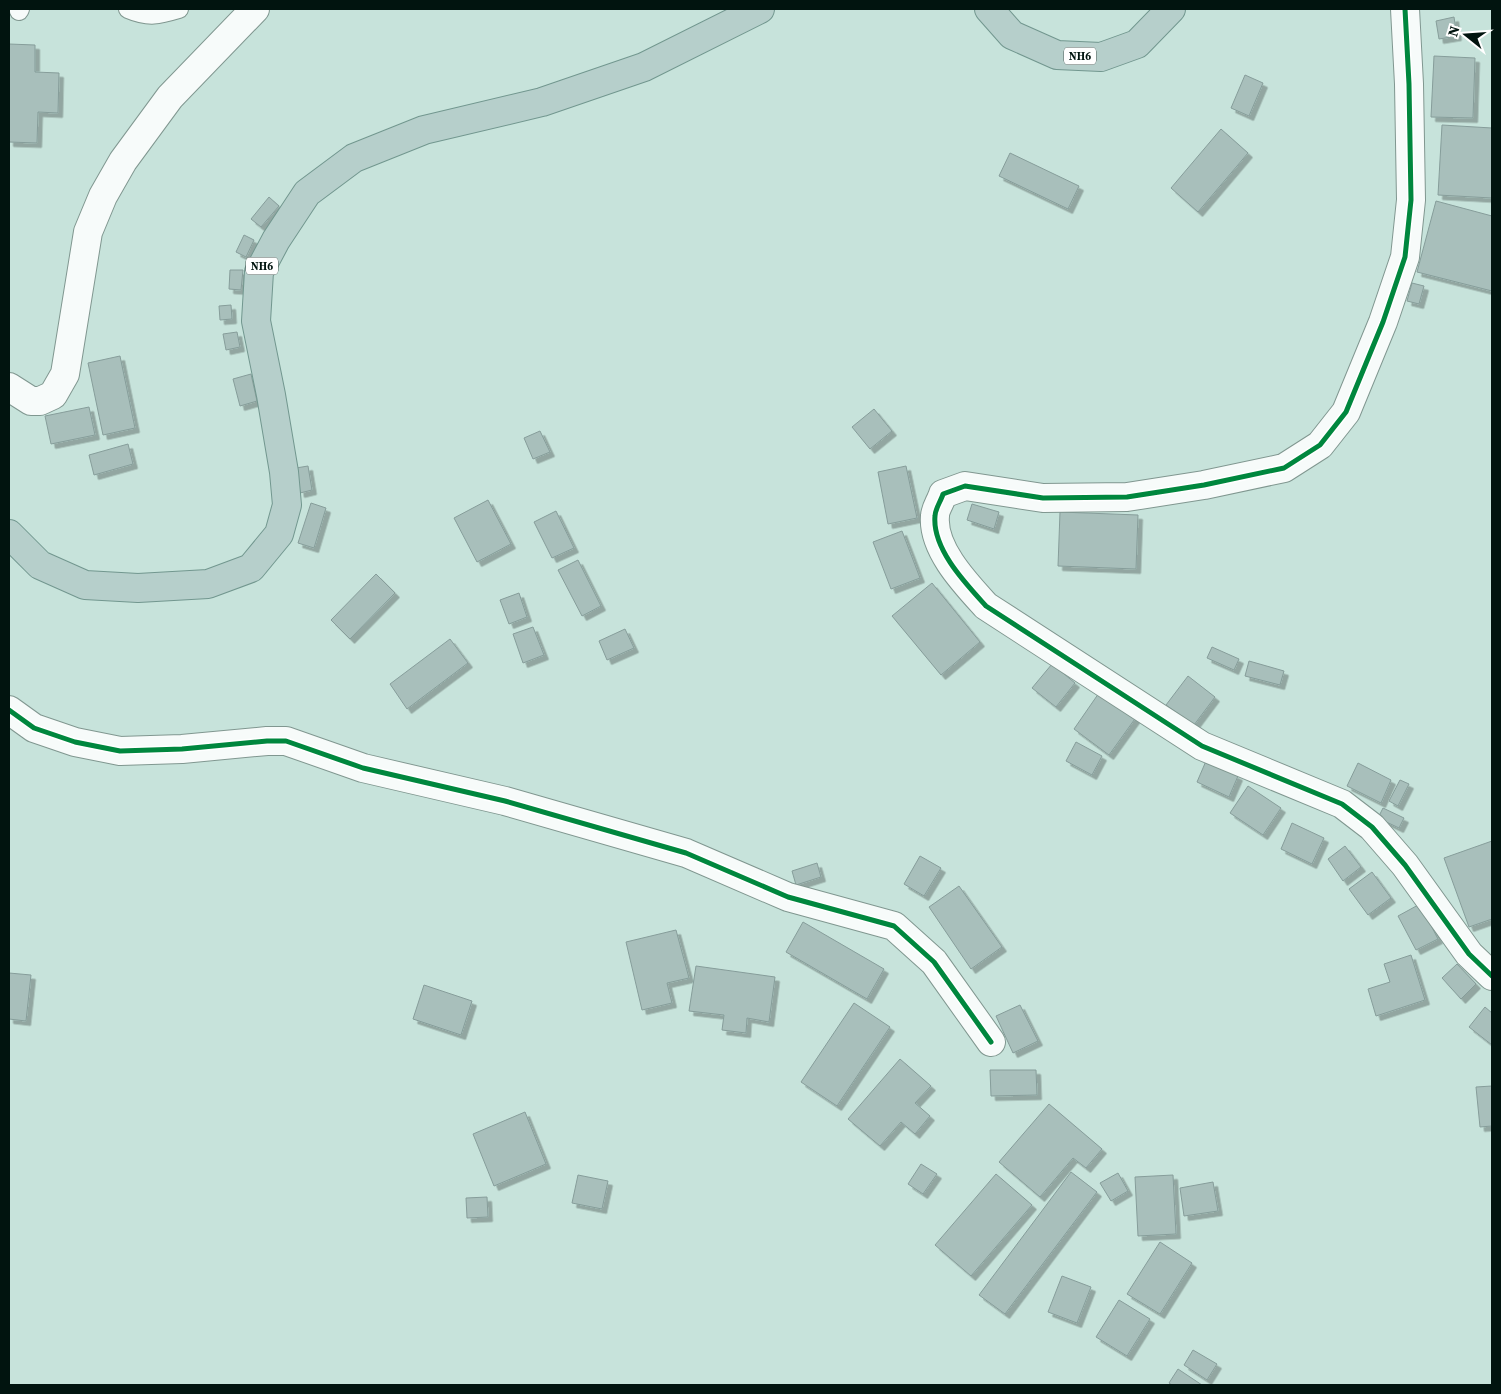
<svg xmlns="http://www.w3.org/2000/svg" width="1501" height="1394" font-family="'Source Serif 4',serif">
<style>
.building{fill:#a8bfbb;stroke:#869d9a;filter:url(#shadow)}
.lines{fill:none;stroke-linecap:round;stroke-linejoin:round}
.lane-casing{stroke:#809790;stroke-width:20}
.street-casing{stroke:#809790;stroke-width:30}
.highway-casing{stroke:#72978f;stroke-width:30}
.lane{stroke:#f7fbfa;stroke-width:18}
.street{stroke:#f7fbfa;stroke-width:28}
.highway{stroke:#b6cfcb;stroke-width:28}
.cycleway-casing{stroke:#fff;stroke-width:8}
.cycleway{stroke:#00873e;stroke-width:5}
.labels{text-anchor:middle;stroke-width:5;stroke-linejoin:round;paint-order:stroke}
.shield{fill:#fff;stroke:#4d5a57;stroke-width:1}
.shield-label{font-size:11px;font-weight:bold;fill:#01140f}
</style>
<defs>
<filter id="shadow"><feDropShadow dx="4.5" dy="4.5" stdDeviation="0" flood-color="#0004"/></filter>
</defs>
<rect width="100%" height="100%" fill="#c7e3db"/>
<path class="building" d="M 1454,17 L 1457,36 L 1439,39 L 1436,21 Z
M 9,44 L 35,45 L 35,72 L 59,73 L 58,113 L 38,112 L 37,143 L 9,142 Z
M 1434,56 L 1475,58 L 1473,118 L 1431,117 Z
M 1245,75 L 1263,83 L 1249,116 L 1231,108 Z
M 1442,125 L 1492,128 L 1492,198 L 1438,195 Z
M 1221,129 L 1248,153 L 1198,212 L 1171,188 Z
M 1010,153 L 1079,186 L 1068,209 L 999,176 Z
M 269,197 L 279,206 L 261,227 L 251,219 Z
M 1436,201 L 1492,216 L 1492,291 L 1417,272 Z
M 244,235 L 254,240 L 246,257 L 236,252 Z
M 230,270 L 243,270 L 241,290 L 229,289 Z
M 1412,283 L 1424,286 L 1419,304 L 1407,301 Z
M 231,305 L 232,319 L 220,320 L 219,306 Z
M 237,332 L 240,347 L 226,350 L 223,334 Z
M 120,356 L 135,428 L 103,435 L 88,363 Z
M 251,374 L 257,401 L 240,406 L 233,379 Z
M 89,407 L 95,435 L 51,444 L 45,416 Z
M 874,409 L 892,431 L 870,449 L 852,427 Z
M 540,431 L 550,452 L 533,459 L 524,438 Z
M 128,444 L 133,464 L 94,475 L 89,455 Z
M 308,466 L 312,490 L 300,493 L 296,468 Z
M 906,466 L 917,518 L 888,524 L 878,472 Z
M 488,500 L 511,544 L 477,562 L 454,518 Z
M 311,503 L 326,508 L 314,548 L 298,543 Z
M 972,504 L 999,512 L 994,529 L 967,520 Z
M 556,511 L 574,548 L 552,558 L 534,522 Z
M 1060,512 L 1138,515 L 1136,569 L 1058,566 Z
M 902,531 L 920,578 L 891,589 L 873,542 Z
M 578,560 L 601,606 L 582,616 L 558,570 Z
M 376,574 L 395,593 L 350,639 L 331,620 Z
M 932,583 L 980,642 L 941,675 L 892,616 Z
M 519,593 L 527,617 L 509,624 L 500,600 Z
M 533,627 L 544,655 L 523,663 L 513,634 Z
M 625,629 L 634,648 L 607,660 L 599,641 Z
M 450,639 L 468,663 L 407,709 L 390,684 Z
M 1212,647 L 1239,659 L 1234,670 L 1207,658 Z
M 1249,661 L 1284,671 L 1280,685 L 1245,676 Z
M 1052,664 L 1075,683 L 1056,707 L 1032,688 Z
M 1188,676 L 1215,697 L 1194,725 L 1166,705 Z
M 1101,690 L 1137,716 L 1109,755 L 1074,729 Z
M 1076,742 L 1102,756 L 1092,775 L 1066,761 Z
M 1206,761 L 1238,776 L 1229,797 L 1197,782 Z
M 1358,763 L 1391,780 L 1381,803 L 1347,786 Z
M 1400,780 L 1409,784 L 1398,806 L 1389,801 Z
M 1248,786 L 1281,808 L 1263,835 L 1230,813 Z
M 1383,808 L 1404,818 L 1399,828 L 1378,818 Z
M 1292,823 L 1324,838 L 1312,864 L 1281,849 Z
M 1492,841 L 1492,919 L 1469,927 L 1444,858 Z
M 1345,846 L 1361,867 L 1343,881 L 1328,859 Z
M 920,856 L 941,868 L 924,896 L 904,884 Z
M 817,863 L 821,877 L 796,885 L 792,871 Z
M 1372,872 L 1391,898 L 1368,915 L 1349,889 Z
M 959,886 L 1002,947 L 971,969 L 929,907 Z
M 1420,904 L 1438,939 L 1416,950 L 1398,916 Z
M 803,922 L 884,969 L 867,999 L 786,952 Z
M 676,930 L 689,978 L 667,983 L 672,1003 L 642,1010 L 626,942 Z
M 1411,955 L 1425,1000 L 1376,1016 L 1368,989 L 1390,982 L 1384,964 Z
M 1457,964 L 1476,984 L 1461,999 L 1442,978 Z
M 696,966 L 775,977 L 769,1022 L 747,1018 L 746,1033 L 722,1030 L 724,1015 L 689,1011 Z
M 9,973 L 31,975 L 26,1021 L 9,1019 Z
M 424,985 L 472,1001 L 461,1035 L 413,1019 Z
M 854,1003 L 890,1027 L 837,1106 L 801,1082 Z
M 1020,1005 L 1038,1041 L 1013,1053 L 996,1016 Z
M 1485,1007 L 1492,1013 L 1492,1045 L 1469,1027 Z
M 900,1059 L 931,1086 L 915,1103 L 930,1116 L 915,1134 L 901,1122 L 880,1146 L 848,1119 Z
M 990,1070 L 1036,1070 L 1037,1095 L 991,1096 Z
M 1492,1086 L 1492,1126 L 1480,1127 L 1476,1087 Z
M 1049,1104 L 1102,1149 L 1086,1168 L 1073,1158 L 1040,1197 L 999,1162 Z
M 525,1112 L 546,1164 L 494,1186 L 473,1134 Z
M 921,1164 L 937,1174 L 923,1194 L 908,1184 Z
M 1071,1172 L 1097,1192 L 1005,1314 L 979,1295 Z
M 1118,1173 L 1128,1191 L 1111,1201 L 1100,1183 Z
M 996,1174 L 1032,1205 L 971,1276 L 935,1245 Z
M 578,1175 L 608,1181 L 602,1209 L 572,1203 Z
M 1173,1175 L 1176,1234 L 1138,1236 L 1135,1177 Z
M 1213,1182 L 1218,1211 L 1184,1216 L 1180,1188 Z
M 487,1197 L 488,1217 L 467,1218 L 466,1198 Z
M 1160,1242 L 1192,1263 L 1160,1314 L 1127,1294 Z
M 1062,1276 L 1091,1287 L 1077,1323 L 1048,1312 Z
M 1119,1300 L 1150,1319 L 1127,1356 L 1096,1337 Z
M 1193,1350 L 1217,1364 L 1207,1380 L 1184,1365 Z
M 1178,1369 L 1202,1385 L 1172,1385 L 1169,1383 Z"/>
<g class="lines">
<g class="lane-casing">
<path id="lane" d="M 128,9 C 149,18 159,15 179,9
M 19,11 L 20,9"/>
</g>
<g class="street-casing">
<path id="street" d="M 1405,9 L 1409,84 L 1411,200 L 1405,257 L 1383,322 L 1346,412 L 1320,445 L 1284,468 L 1204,485 L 1127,497 L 1043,498 L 965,486 L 943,494 C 941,501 935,509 935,516 C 932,549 966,584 986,606 L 1202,746 L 1342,804 L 1372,827 L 1405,865 L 1469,954 L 1492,976
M 9,387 L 31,401 L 40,401 L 53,395 L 65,374 L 88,232 L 103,196 L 123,161 L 170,97 L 255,9
M 9,710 L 34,728 L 75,742 L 120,751 L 182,749 L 267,741 L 286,741 L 363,768 L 505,801 L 686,853 L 788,897 L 894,926 L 934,962 L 991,1042"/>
</g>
<g class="highway-casing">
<path id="highway" d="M 989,9 L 1012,35 L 1057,55 L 1101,57 L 1137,44 L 1171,9
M 9,534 L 40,565 L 85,585 L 138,588 L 208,584 L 251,568 L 279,534 L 287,505 L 284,472 L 271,395 L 256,321 L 259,272 L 276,240 L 307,193 L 354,158 L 424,130 L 542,102 L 644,67 L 760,9"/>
</g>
<use href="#lane" class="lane"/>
<use href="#street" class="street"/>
<use href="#highway" class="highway"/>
<g class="cycleway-casing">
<path id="cycleway" d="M 1405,9 L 1409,84 L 1411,200 L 1405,257 L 1383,322 L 1346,412 L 1320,445 L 1284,468 L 1204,485 L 1127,497 L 1043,498 L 965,486 L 943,494 C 941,501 935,509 935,516 C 932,549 966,584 986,606 L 1202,746 L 1342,804 L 1372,827 L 1405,865 L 1469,954 L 1492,976
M 9,710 L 34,728 L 75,742 L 120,751 L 182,749 L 267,741 L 286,741 L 363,768 L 505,801 L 686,853 L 788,897 L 894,926 L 934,962 L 991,1042"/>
</g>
<use href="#cycleway" class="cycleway"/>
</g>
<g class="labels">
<g class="shield">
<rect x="1064" y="47.5" width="32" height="17" rx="4"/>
<rect x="246" y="257.5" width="32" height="17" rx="4"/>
</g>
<g class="shield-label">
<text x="1080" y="60">NH6</text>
<text x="262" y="270">NH6</text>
</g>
</g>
<rect width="1501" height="1394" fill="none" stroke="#01140f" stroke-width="20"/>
<g transform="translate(1466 35) rotate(287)" stroke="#ffffff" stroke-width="4" paint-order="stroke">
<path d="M0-4L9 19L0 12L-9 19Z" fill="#01140f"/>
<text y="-8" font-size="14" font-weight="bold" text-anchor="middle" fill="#01140f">N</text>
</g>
</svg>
